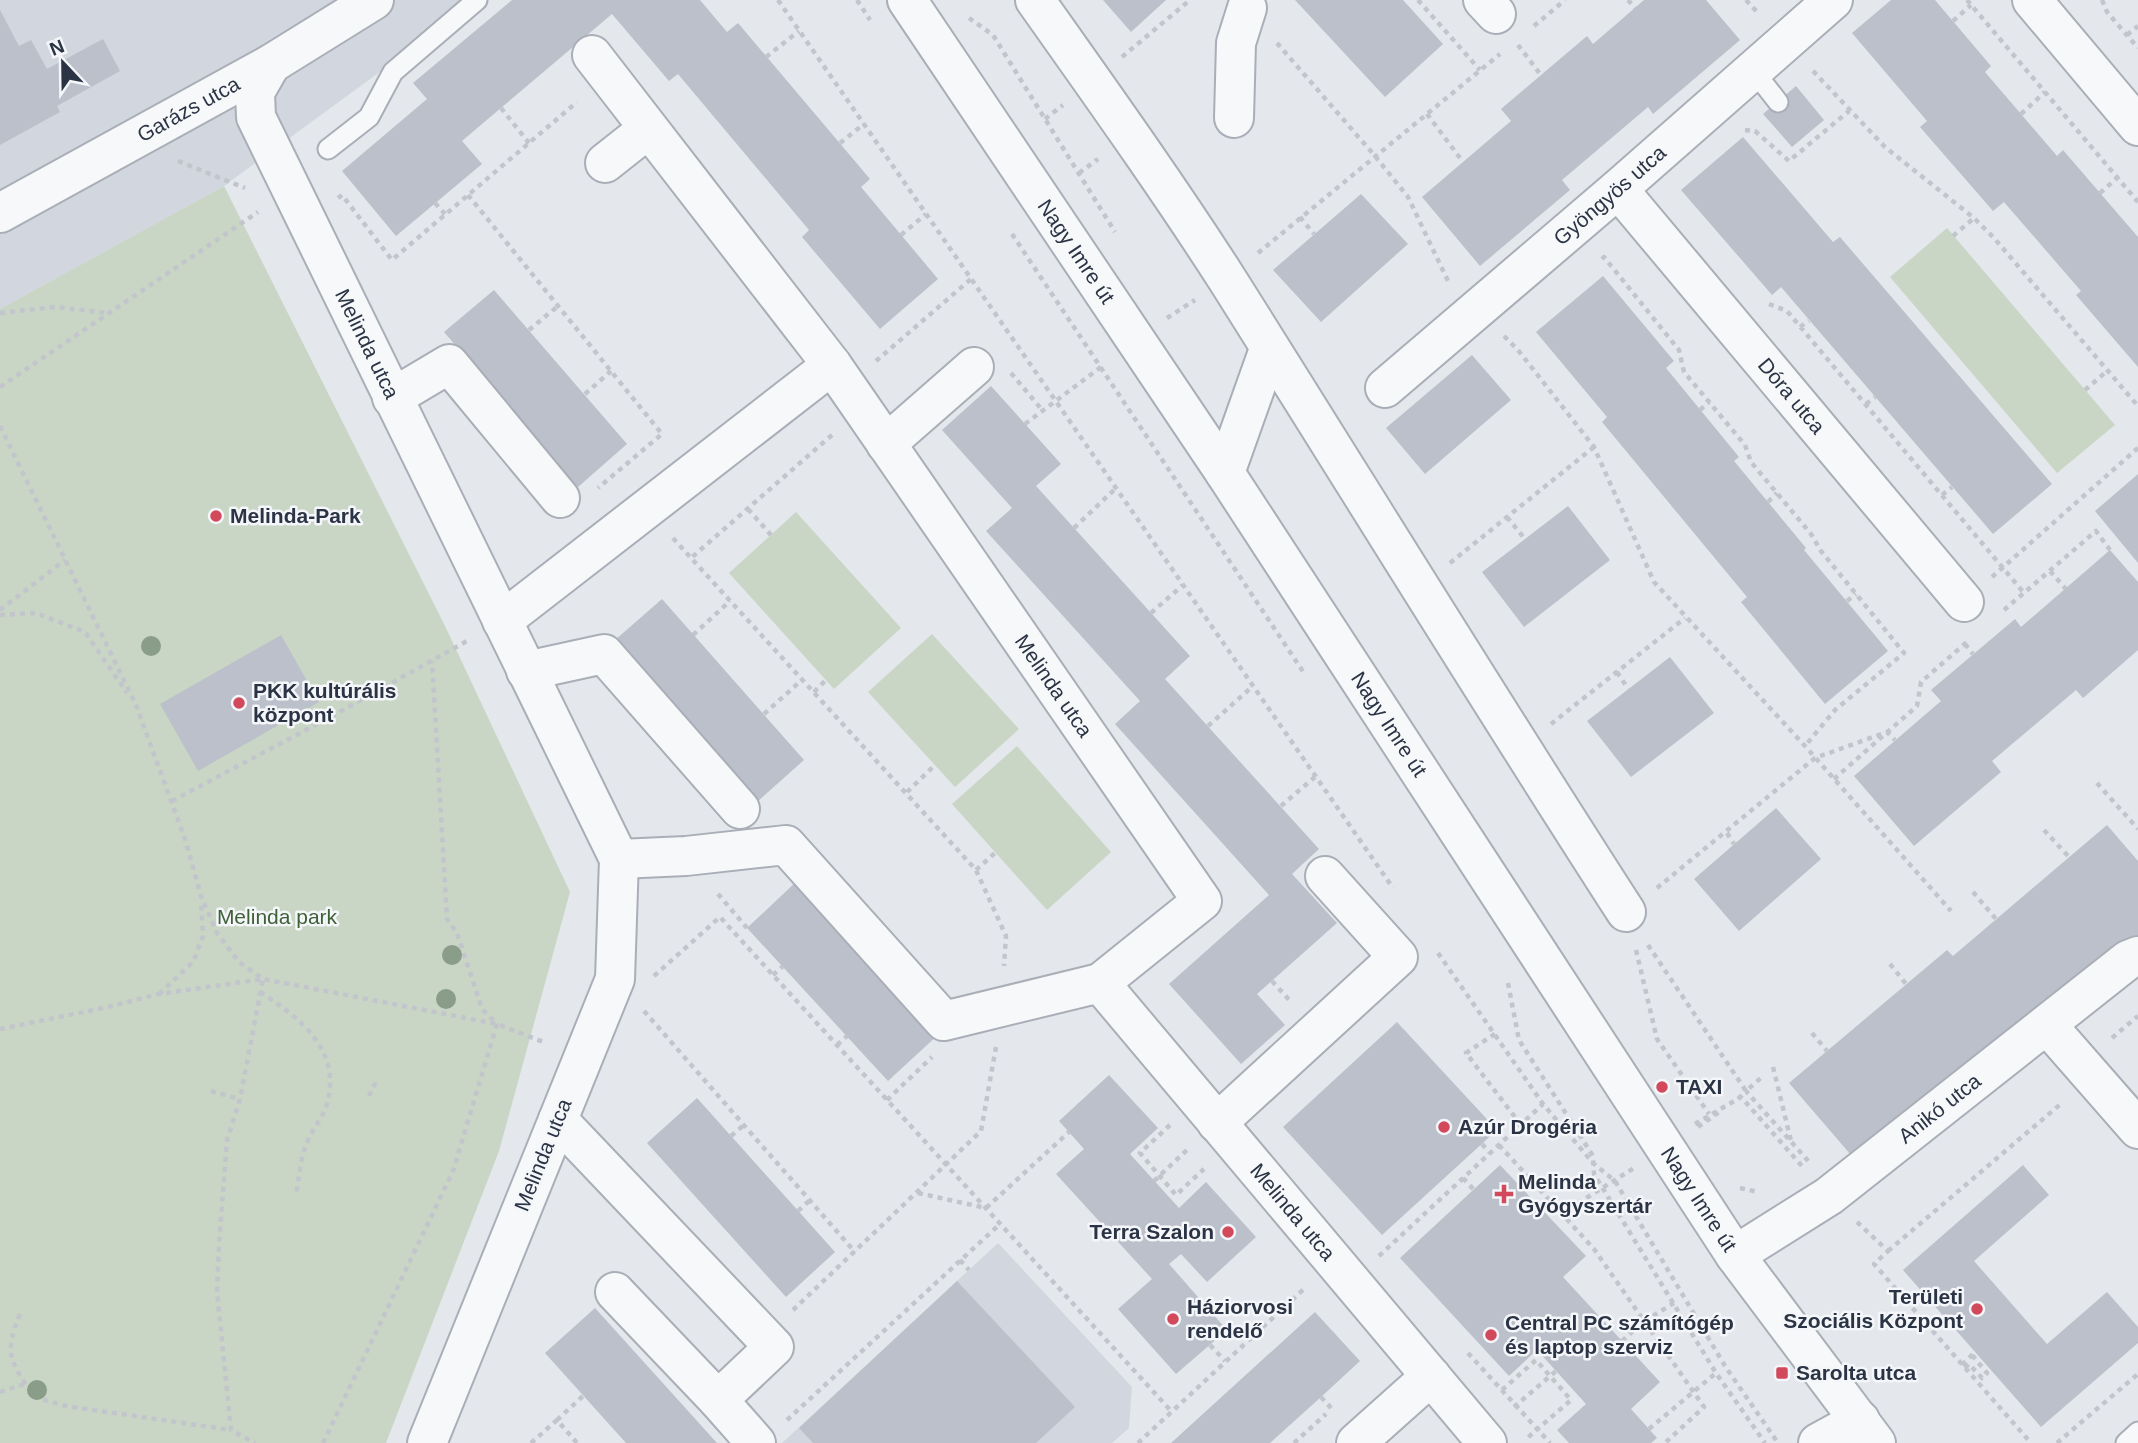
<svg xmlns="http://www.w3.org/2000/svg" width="2138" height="1443" font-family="Arial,sans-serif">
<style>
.built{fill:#d2d6de}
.green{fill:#c9d6c5}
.building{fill:#bbc0ca}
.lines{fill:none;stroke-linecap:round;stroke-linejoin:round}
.service-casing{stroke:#a9aeb7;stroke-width:23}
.minor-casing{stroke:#a9aeb7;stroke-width:42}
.tertiary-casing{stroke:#a9aeb7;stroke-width:42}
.path{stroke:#c2c5cb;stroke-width:4.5;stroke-dasharray:5 5;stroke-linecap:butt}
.service{stroke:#f7f8fa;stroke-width:19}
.minor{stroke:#f7f8fa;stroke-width:38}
.tertiary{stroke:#f7f8fa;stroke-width:38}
.tree{fill:#899d89}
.poi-dot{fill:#d1495b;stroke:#f4f6f9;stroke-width:2.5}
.labels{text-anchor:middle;stroke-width:5;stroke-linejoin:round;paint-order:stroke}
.street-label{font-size:21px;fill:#2b3445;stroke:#f4f6f9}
.poi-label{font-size:21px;font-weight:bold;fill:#2b3445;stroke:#f4f6f9;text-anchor:start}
.park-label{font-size:21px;fill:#3f6138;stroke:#f4f6f9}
</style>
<rect width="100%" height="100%" fill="#e4e7ec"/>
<path class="built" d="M 0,0 L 478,0 L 224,186 L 0,309 Z
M 998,1243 L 1132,1387 L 1129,1428 L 1112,1443 L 782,1443 Z"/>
<path class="green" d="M 224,186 L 445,626 L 570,892 L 499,1151 L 386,1443 L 0,1443 L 0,309 Z
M 1947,228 L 2115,425 L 2057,473 L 1890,277 Z
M 796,512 L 901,628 L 834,689 L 729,573 Z
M 932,634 L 1019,729 L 955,787 L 868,692 Z
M 1017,746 L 1111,852 L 1047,910 L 952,804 Z"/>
<path class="building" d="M 512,0 L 700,0 L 727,32 L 738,23 L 870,179 L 861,187 L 938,279 L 880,329 L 802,237 L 809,230 L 678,74 L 669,81 L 612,14 L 462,141 L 482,164 L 396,236 L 342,171 L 427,99 L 413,83 Z
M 1103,0 L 1166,0 L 1131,32 Z
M 1295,0 L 1403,0 L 1443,44 L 1385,97 Z
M 1644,0 L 1706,0 L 1740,40 L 1653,114 L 1648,107 L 1562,180 L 1570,190 L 1480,266 L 1422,197 L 1511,121 L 1501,109 L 1587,36 L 1593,44 Z
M 1891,0 L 1935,0 L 1991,66 L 1985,72 L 2057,156 L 2063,150 L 2138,237 L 2138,367 L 2076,295 L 2081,291 L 2004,202 L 1993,211 L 1920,127 L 1927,121 L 1852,33 Z
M 0,10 L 19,46 L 31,40 L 47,69 L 103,39 L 120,71 L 57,106 L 60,112 L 0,145 Z
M 1796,86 L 1824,120 L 1792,147 L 1763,114 Z
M 1743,137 L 1833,242 L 1840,237 L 2052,484 L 1993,534 L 1781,287 L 1772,295 L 1681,190 Z
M 1361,194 L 1408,244 L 1321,322 L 1273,270 Z
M 1603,276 L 1674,361 L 1666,368 L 1739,457 L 1734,461 L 1806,548 L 1804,550 L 1888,651 L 1825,704 L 1741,602 L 1747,597 L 1602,422 L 1607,417 L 1536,332 Z
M 494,290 L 627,444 L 578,487 L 444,332 Z
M 1472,355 L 1511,400 L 1425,474 L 1386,428 Z
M 991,386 L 1061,464 L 1036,486 L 1190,656 L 1165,679 L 1319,849 L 1292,874 L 1337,923 L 1257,994 L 1285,1025 L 1241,1064 L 1169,984 L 1269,895 L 1115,724 L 1140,701 L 986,531 L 1012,508 L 942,430 Z
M 2138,474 L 2138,563 L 2095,511 Z
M 1568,506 L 1610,560 L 1524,627 L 1482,572 Z
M 2110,550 L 2138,582 L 2138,650 L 2083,698 L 2076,690 L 1992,761 L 2001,772 L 1914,846 L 1854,776 L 1941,701 L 1931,690 L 2015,619 L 2021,627 Z
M 662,599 L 804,760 L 758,801 L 615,640 Z
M 281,635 L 319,702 L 198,771 L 160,704 Z
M 1670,657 L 1714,713 L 1631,777 L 1587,721 Z
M 1776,808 L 1821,859 L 1739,931 L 1694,879 Z
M 2107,825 L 2138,861 L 2138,935 L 2020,1035 L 1857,1162 L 1789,1083 L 1947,950 L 1953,956 Z
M 798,880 L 940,1033 L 888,1081 L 747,928 Z
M 1397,1022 L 1497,1130 L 1382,1235 L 1283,1127 Z
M 1109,1075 L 1158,1128 L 1130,1154 L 1179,1208 L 1206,1182 L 1256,1237 L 1207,1282 L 1181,1254 L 1169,1264 L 1227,1330 L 1176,1374 L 1118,1309 L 1152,1279 L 1056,1174 L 1084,1149 L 1059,1121 Z
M 697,1098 L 835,1252 L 786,1297 L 647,1143 Z
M 1500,1165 L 1586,1256 L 1563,1277 L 1660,1382 L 1631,1409 L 1657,1438 L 1651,1443 L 1569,1443 L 1557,1430 L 1586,1404 L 1537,1350 L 1509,1376 L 1400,1258 Z
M 2023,1165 L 2049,1195 L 1974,1261 L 2047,1344 L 2107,1292 L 2138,1327 L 2138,1343 L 2041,1427 L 1903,1270 Z
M 957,1281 L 1075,1407 L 1036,1443 L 813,1443 L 799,1428 Z
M 595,1308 L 717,1443 L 626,1443 L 545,1353 Z
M 1315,1312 L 1360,1361 L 1321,1397 L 1270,1443 L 1171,1443 Z"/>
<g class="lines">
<g class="service-casing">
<path id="service" d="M 1753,70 L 1778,102
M 328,149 L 369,117 L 393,72 L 477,0
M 2126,1443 L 2138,1432"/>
</g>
<g class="minor-casing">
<g id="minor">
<path d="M 1035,0 C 1100,92 1166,184 1227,279 C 1360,490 1491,703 1626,912"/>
<path d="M 1483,0 L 1496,14"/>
<path d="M 2032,0 L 2138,126"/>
<path id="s1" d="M 592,55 L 832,365 L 1202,901 L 1100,983"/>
<path id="s2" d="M 271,64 L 255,92 L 256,117 L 619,859 L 615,979 L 427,1443"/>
<path d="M 1234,118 L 1236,43 L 1247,8"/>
<path d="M 605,163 L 648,129"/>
<path id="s3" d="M 1618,189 L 1964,602"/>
<path id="s4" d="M 0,213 L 271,64 L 374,0"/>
<path id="s5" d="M 1385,388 L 1618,189 L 1833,0"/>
<path d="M 392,398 L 449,364 L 560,498"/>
<path d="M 886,444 L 974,367"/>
<path d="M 1225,473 L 1269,349"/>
<path d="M 502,621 L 832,365"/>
<path d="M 526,671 L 604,654 L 740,809"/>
<path id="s6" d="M 619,859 L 686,856 L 786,845 L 944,1021 L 1100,983 L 1487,1443"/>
<path d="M 2047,1025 L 2138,1129"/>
<path d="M 558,1120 L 774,1347 L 718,1400 L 615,1292"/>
<path d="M 1217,1123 L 1398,957 L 1325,876"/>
<path id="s7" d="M 1735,1255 L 1829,1196 L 2128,960 L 2138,956"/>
<path d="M 718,1400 L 756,1443"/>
<path d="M 1356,1443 L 1431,1376"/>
<path d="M 1818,1443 L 1860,1420"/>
</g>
</g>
<g class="tertiary-casing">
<g id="tertiary">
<path id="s8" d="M 907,0 L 1225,473 L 1735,1255 L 1876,1443"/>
</g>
</g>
<path class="path" d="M 778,0 L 1393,888
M 857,0 L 870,20
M 1418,0 L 1480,70
M 1628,0 L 1635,8
M 1746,0 L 1759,14
M 1967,0 L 2138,202
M 2102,0 L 2107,12 L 2138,48
M 969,18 L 993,35 L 1115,232
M 1953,21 L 1971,5
M 1534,26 L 1565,0
M 2127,35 L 2138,26
M 1277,43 L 1375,156 L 1408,197 L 1448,281
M 1518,45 L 1541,75
M 766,57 L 799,31
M 1122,57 L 1190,0
M 1813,71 L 1885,147 L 1974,218 L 1994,238 L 2138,406
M 501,108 L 529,143
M 1427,114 L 1463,162
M 2021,114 L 2045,92
M 1045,119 L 1063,105
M 1745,130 L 1755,131 L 1789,161 L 1849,111
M 840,143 L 864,124
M 178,161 L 245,188
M 1079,173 L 1098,159
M 2100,193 L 2117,178
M 468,195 L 662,434 L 598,488
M 338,198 L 342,195 L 392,260 L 577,102
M 435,203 L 445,214
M 1300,217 L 1314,234
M 1012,234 L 1304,673
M 901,235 L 926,214
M 1953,236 L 1974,218
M 1258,253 L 1500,54
M 1602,259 L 1604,257 L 1679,350 L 1684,372 L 1745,445 L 1751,462 L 1811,534 L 1821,551 L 1904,653 L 1835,710 L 1805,746
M 1769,304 L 1787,311 L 2024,593
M 0,313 L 55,307 L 108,313
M 1167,318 L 1195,300
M 1800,327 L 1809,321
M 529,330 L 558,306
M 1504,336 L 1518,350 L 1594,447 L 1654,582 L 1805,746 L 1951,911
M 876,361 L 971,279
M 1011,373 L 1043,411
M 0,387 L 258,212
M 2085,390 L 2107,371
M 585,394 L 611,371
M 1866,404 L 1875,397
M 1700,410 L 1709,402
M 1025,424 L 1101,367
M 0,426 L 136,705 L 185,839 L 201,896 L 217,933 L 239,962 L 263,979 L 497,1024 L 546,1043
M 832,435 L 691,558 L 976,870 L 1006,936 L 1004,966
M 1942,495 L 1952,487
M 1768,502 L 1777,493
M 748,509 L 771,535
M 1507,517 L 1525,539
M 1074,528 L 1116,488
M 673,538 L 691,558
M 1450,563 L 1594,447
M 2050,571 L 2066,589
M 1992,577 L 2138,448
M 1847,601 L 1856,594
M 0,610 L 65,560
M 2004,610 L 2096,531 L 2110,550
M 1151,613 L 1183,585
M 0,615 L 36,613 L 85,632 L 127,693
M 693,635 L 730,601
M 1965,644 L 1973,654
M 1617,672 L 1628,689
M 814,692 L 826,680
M 764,714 L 803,679
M 1551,724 L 1685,618
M 1208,726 L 1253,686
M 1834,779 L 1917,706 L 1921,682 L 1968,641
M 2097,783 L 2138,829
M 907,792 L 935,765
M 172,801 L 334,715 L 467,641
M 1281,806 L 1316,776
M 2044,830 L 2069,857
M 1727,833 L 1734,844
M 976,870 L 996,852
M 1657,888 L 1815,758 L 1887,732 L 1895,740
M 1973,892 L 1996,919
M 718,894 L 747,928
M 1648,945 L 1746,1091 L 1762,1077
M 1636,950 L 1657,1039 L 1709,1114
M 1438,953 L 1543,1104 L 1593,1163 L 1615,1181 L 1725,1366 L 1778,1443
M 1890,964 L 1906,984
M 773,975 L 783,966
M 654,976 L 720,917 L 1172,1412
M 1272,981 L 1291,1002
M 1508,983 L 1519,1040 L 1593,1156 L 1594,1174 L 1716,1373 L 1765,1443
M 260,992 C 300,1018 342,1050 327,1104 C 323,1118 312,1129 307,1143 C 300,1158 299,1179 296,1196
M 159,994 L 193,962 L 203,936 L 201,901
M 644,1011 L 855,1252
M 0,1029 L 99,1009 L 159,994 L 263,979 L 240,1099 L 227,1140 L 219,1244 L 217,1292 L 231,1430 L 255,1443
M 1812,1033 L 1827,1051
M 1495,1034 L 1466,1053 L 1521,1125
M 2112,1038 L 2138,1016
M 837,1045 L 847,1036
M 1773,1067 L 1791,1141
M 211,1091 L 240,1099
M 369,1096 L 376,1082
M 1738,1099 L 1746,1091 L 1810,1163
M 887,1100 L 932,1057
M 1695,1124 L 1741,1097 L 1802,1166
M 1170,1125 L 1140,1153 L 1176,1195 L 1204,1169
M 1698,1127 L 1722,1110
M 731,1136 L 744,1125
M 1482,1144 L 1490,1153
M 1499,1145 L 1594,1249 L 1704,1407 L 1665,1443
M 1463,1178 L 1474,1190
M 1154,1181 L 1189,1148
M 1740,1188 L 1758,1192
M 918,1193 L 986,1208 L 1069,1132
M 798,1211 L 810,1200
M 1561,1214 L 1634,1168
M 1857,1222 L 1888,1251 L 1874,1264 L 2031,1443
M 1888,1251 L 2063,1102
M 1379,1256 L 1543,1104
M 960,1260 L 969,1270
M 793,1310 L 981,1131 L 996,1047
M 20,1314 C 3,1354 11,1362 34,1397 L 66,1406 L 231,1430
M 1622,1341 L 1643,1322 L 1674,1303
M 1210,1345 L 1225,1361
M 1468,1353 L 1550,1443
M 1962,1365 L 1975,1352
M 1965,1368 L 1969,1364 L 1982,1378 L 1987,1373 L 1972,1355
M 1502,1390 L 1536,1360 L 1571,1400 L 1525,1440
M 0,1392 L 25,1384
M 1321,1397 L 1332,1409
M 1514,1407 L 1556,1371
M 557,1420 L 583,1396
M 787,1420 L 1000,1224
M 1649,1429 L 1716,1373
M 323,1443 L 453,1171 L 497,1024 L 482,1009 L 457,933 L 447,919 L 432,661
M 531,1443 L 557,1420 L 577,1443
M 1138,1443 L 1305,1288
M 1294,1443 L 1326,1414
M 2057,1443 L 2138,1374"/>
<use href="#service" class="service"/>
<use href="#minor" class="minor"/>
<use href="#tertiary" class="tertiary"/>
</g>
<g class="tree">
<circle cx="151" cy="646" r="10"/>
<circle cx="452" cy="955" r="10"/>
<circle cx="446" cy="999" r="10"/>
<circle cx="37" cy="1390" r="10"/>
</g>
<g class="poi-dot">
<circle cx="216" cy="516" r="7"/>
<circle cx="239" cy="703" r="7"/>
<circle cx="1662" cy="1087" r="7"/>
<circle cx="1444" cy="1127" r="7"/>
<path d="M1500.5 1183.5h7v7h7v7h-7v7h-7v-7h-7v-7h7z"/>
<circle cx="1228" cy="1232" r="7"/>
<circle cx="1977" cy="1309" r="7"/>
<circle cx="1173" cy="1319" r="7"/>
<circle cx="1491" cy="1335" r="7"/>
<rect x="1775" y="1366" width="14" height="14" rx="3.5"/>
</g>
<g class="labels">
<g class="street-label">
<text dy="7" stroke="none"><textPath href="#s4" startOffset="215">Garázs utca</textPath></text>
<text dy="7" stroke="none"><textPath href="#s5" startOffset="296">Gyöngyös utca</textPath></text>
<text dy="7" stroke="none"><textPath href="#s8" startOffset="303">Nagy Imre út</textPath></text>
<text dy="7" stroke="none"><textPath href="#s2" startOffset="310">Melinda utca</textPath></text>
<text dy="7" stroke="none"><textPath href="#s3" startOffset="270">Dóra utca</textPath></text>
<text dy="7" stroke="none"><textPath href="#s1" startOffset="782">Melinda utca</textPath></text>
<text dy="7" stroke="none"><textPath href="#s8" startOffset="870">Nagy Imre út</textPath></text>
<text dy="7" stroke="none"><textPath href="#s7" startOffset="252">Anikó utca</textPath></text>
<text transform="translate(543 1155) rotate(-68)" y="7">Melinda utca</text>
<text dy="7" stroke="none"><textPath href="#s8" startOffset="1437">Nagy Imre út</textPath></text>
<text dy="7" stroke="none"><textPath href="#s6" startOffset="864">Melinda utca</textPath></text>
</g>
<g class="poi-label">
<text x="230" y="523">Melinda-Park</text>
<text x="253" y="698">PKK kultúrális<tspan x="253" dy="24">központ</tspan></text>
<text x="1676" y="1094">TAXI</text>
<text x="1458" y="1134">Azúr Drogéria</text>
<text x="1518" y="1189">Melinda<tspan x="1518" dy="24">Gyógyszertár</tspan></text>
<text x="1214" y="1239" text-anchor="end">Terra Szalon</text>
<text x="1963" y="1304" text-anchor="end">Területi<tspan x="1963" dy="24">Szociális Központ</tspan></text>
<text x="1187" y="1314">Háziorvosi<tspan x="1187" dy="24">rendelő</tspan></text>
<text x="1505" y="1330">Central PC számítógép<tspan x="1505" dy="24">és laptop szerviz</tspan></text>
<text x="1796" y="1380">Sarolta utca</text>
</g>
<g class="park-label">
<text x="277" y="924">Melinda park</text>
</g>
</g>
<g transform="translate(63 63) rotate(338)" stroke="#f4f6f9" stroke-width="5" paint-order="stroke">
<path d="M0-5L12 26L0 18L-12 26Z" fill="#2b3445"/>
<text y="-10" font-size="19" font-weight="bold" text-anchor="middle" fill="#2b3445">N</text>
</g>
</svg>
